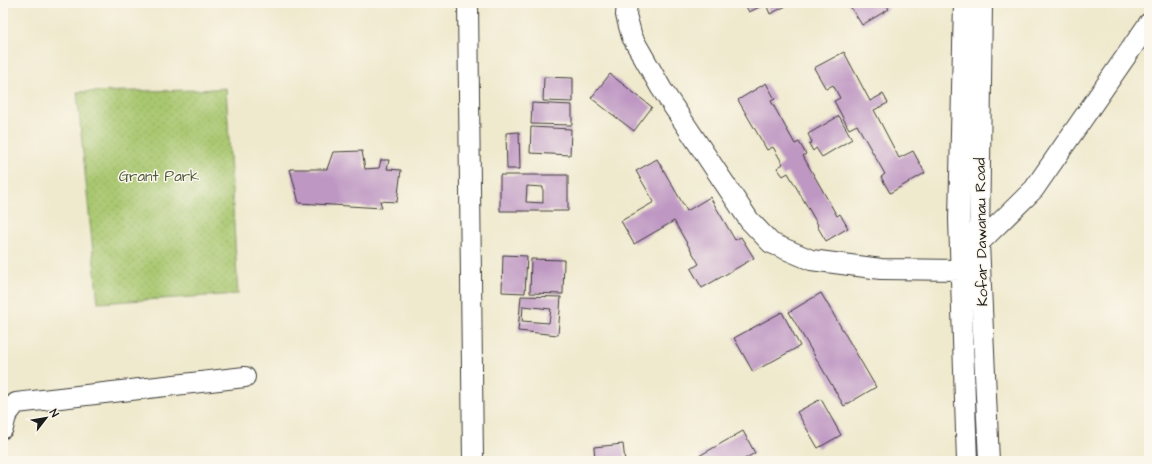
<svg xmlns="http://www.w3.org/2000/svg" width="1152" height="464" font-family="'Architects Daughter',sans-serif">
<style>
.park{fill:url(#park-dots);stroke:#627246}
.building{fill:#be97c3;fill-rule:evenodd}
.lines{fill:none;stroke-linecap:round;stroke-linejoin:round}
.minor-casing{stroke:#3c3b37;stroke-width:22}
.minor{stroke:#fff;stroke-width:20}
.labels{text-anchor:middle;stroke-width:3;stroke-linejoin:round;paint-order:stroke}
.park-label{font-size:15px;fill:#4d5839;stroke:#fbf7ec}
.street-label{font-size:15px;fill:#1c1c1c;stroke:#fbf7ec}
</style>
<defs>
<pattern id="park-dots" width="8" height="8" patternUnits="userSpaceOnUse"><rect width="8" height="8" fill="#a9c76f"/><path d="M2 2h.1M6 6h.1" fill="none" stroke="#91aa60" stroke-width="1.8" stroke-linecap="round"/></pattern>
</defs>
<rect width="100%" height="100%" fill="#fbf7ec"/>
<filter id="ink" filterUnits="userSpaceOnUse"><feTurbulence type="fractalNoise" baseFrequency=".025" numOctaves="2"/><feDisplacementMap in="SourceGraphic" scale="8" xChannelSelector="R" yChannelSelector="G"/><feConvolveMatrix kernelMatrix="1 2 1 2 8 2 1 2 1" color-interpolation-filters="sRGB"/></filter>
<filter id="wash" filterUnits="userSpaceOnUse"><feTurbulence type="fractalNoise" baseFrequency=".012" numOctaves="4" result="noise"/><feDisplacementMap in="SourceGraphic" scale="16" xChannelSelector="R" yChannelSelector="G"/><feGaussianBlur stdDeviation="0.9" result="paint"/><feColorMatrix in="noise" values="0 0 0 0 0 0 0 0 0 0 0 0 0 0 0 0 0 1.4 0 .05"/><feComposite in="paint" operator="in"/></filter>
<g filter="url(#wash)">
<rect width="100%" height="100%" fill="#efe9cd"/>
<path class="park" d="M 226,88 L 238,294 L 98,303 L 77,92 L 201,90 Z"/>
<g id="blocks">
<path class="building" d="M 744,3 L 785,3 L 786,6 L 770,14 L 766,4 L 749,12 Z
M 848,3 L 885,3 L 889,9 L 862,25 Z
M 844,52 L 870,101 L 883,94 L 888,103 L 874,110 L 899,158 L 913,151 L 925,173 L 890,193 L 881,177 L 885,174 L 857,125 L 849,129 L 834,101 L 840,98 L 833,85 L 826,89 L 814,68 Z
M 610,74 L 652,107 L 634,131 L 591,98 Z
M 544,77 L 573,78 L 573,102 L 543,101 Z
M 766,83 L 775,99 L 771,101 L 795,144 L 799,142 L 806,154 L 803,156 L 837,216 L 840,214 L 848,228 L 826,241 L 817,226 L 818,225 L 788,173 L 783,176 L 777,168 L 783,164 L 773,147 L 767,150 L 738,100 Z
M 532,103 L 572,105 L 572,125 L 531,124 Z
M 839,116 L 852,139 L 822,157 L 816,148 L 813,151 L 809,144 L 812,142 L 808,134 Z
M 531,127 L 571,129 L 570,155 L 530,153 Z
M 519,132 L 520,169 L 507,169 L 506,133 Z
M 362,151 L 365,169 L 379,168 L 381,160 L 389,160 L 387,169 L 401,170 L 397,202 L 380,201 L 382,208 L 299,203 L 290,169 L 327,169 L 333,152 Z
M 657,159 L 687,211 L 710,197 L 735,240 L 741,237 L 754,258 L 702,288 L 691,269 L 699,264 L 674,221 L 634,244 L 621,221 L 654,202 L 636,171 Z
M 500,175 L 568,175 L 568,211 L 500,211 ZM 527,186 L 543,187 L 543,203 L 526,202 Z
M 503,255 L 527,256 L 525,293 L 502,292 Z
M 531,259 L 564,260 L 563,294 L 530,293 Z
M 821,293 L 876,387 L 844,406 L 789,312 Z
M 521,296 L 561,297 L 558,335 L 518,331 ZM 523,306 L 551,309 L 549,323 L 522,321 Z
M 782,312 L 800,346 L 753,372 L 734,338 Z
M 821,399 L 841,435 L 818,448 L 797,412 Z
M 743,431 L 755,453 L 741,461 L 702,461 L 699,456 Z
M 623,444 L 625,461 L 595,461 L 594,447 Z"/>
</g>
</g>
<g filter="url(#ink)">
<use href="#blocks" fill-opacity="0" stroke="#3c3b37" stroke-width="1"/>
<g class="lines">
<g class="minor-casing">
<path id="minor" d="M 468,3 L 473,461
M 627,3 L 626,15 L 632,37 L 661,88 L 749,220 L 771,243 L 811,260 L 881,269 L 961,270
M 964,3 L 959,219 L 967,461
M 982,3 L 979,243 L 989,461
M 979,243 L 1034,189 L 1149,23
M 3,428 L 6,416 L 16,403 L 245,377"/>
</g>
<use href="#minor" class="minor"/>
</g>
</g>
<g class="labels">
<g class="park-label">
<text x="159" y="181">Grant Park</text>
</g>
<g class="street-label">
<text transform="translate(981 232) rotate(-91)" y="5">Kofar Dawanau Road</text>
</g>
</g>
<rect width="1152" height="464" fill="none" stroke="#fbf7ec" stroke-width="16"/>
<g transform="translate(46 418) rotate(59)" stroke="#fbf7ec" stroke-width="3" paint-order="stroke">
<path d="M0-3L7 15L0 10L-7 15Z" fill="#1c1c1c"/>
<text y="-6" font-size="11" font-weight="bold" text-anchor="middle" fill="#1c1c1c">N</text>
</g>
</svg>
